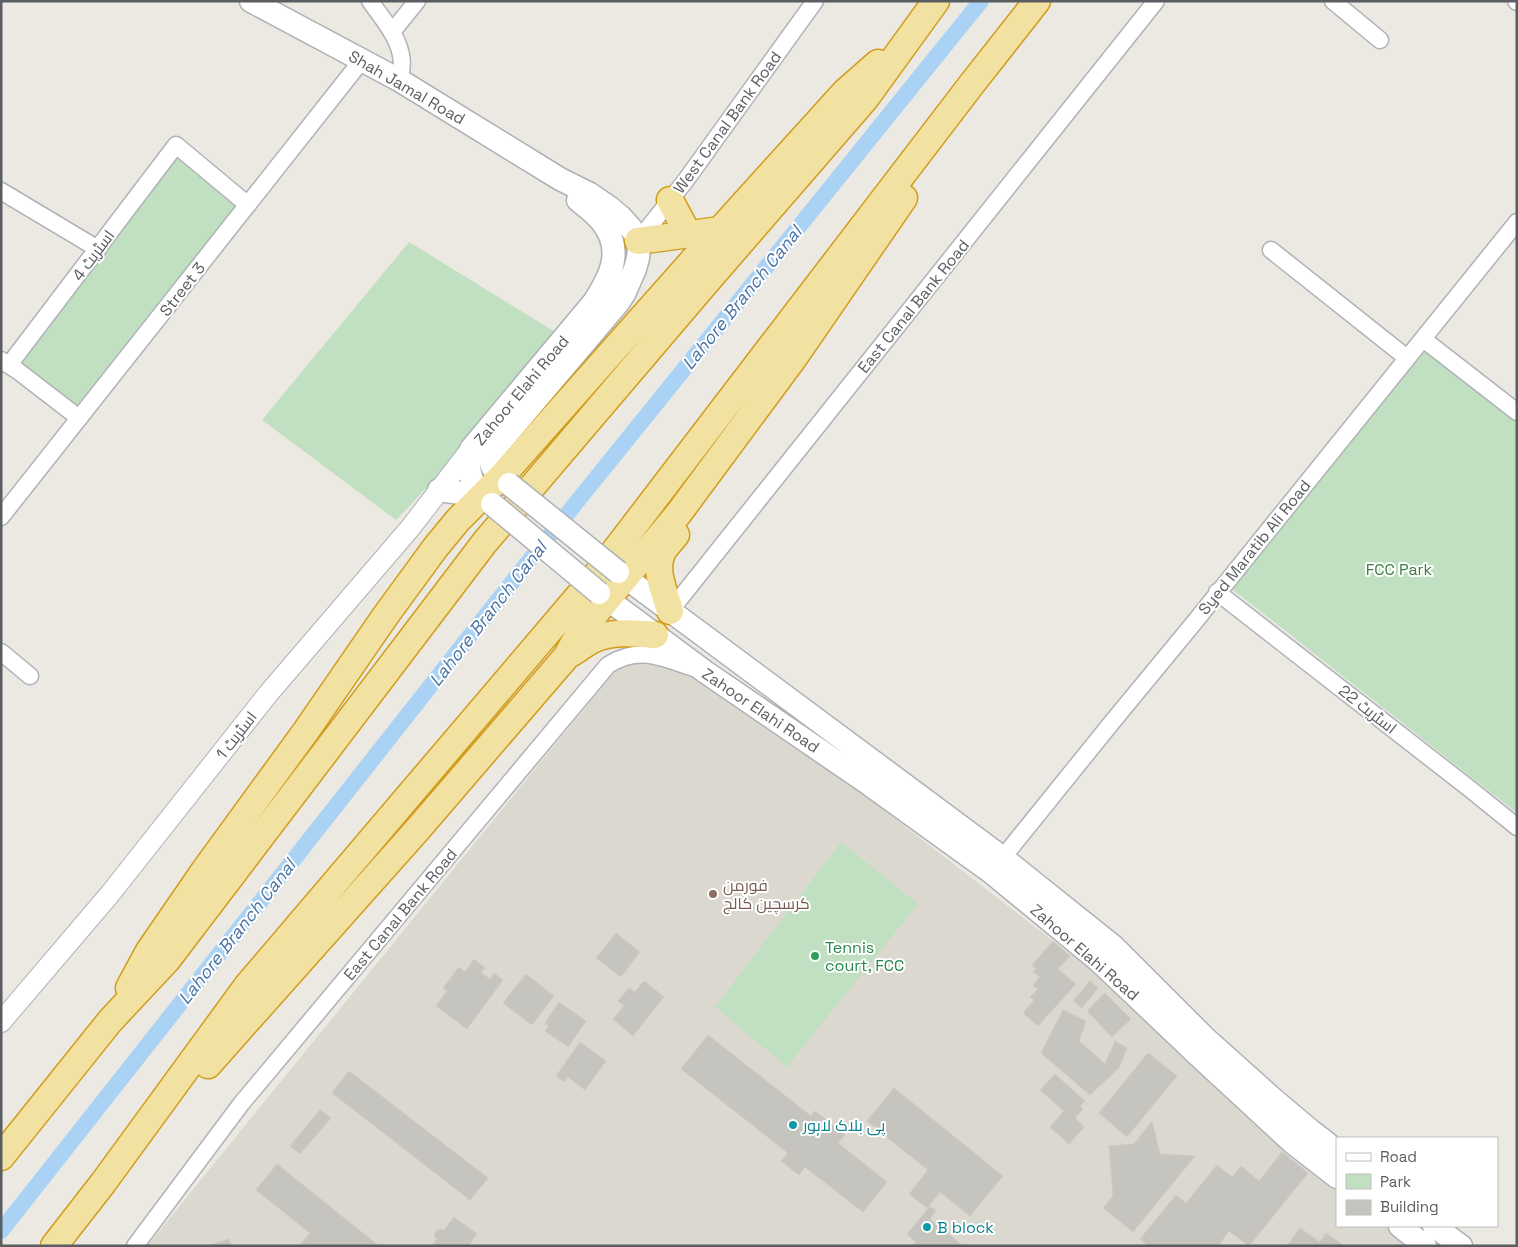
<svg xmlns="http://www.w3.org/2000/svg" width="1518" height="1247" font-family="'Space Grotesk',Cairo,sans-serif">
<style>
.education{fill:#dbd8d0}
.green{fill:#c1e0c1}
.lines{fill:none;stroke-linecap:round;stroke-linejoin:round}
.canal{stroke:#a9d2f4;stroke-width:16}
.building{fill:#c6c4be;stroke:#cfcbc1}
.minor-casing{stroke:#afb2b6;stroke-width:19}
.tertiary-casing{stroke:#afb2b6;stroke-width:22}
.secondary-casing{stroke:#aeb1b5;stroke-width:25}
.trunk-casing{stroke:#d29b1b;stroke-width:29}
.minor{stroke:#fff;stroke-width:16}
.tertiary{stroke:#fff;stroke-width:20}
.secondary{stroke:#fff;stroke-width:22}
.trunk{stroke:#f2e2a1;stroke-width:26}
.secondary-bridge-casing{stroke:#aeb1b5;stroke-width:25;stroke-linecap:butt}
.secondary-bridge{stroke:#fff;stroke-width:22}
.education-dot{fill:#8d6e63;stroke:#fff;stroke-width:2}
.leisure-dot{fill:#2e9e5b;stroke:#fff;stroke-width:2}
.culture-dot{fill:#0f9aa8;stroke:#fff;stroke-width:2}
.labels{text-anchor:middle;stroke-width:4;stroke-linejoin:round;paint-order:stroke}
.street-label{font-size:16px;fill:#5a5d61;stroke:#fff}
.park-label{font-size:16px;fill:#3e7c41;stroke:#fff}
.education-label{font-size:16px;fill:#785e54;stroke:#fff;text-anchor:start}
.leisure-label{font-size:16px;fill:#27864d;stroke:#fff;text-anchor:start}
.culture-label{font-size:16px;fill:#0d838f;stroke:#fff;text-anchor:start}
.water-label{font-size:18px;font-style:italic;fill:#4a74a3;stroke:#fff}
</style>
<rect width="100%" height="100%" fill="#ebe9e2"/>
<path class="education" d="M 649,629 L 1337,1160 L 1337,1226 L 1422,1226 L 1448,1246 L 147,1246 Z"/>
<path class="green" d="M 176,145 L 248,205 L 79,418 L 9,365 Z
M 409,242 L 555,332 L 465,439 L 432,482 L 396,520 L 262,420 Z
M 1424,349 L 1517,420 L 1517,813 L 1232,589 Z
M 841,842 L 918,904 L 787,1067 L 715,1007 Z"/>
<g class="lines">
<path class="canal" d="M 1,1231 L 517,576 L 981,1"/>
</g>
<path class="building" d="M 616,933 L 640,952 L 621,977 L 596,958 Z
M 1053,941 L 1070,956 L 1058,969 L 1076,984 L 1038,1026 L 1023,1013 L 1034,1000 L 1030,997 L 1038,989 L 1033,985 L 1040,977 L 1033,972 L 1036,969 L 1032,965 Z
M 474,959 L 485,968 L 481,973 L 490,979 L 494,973 L 503,980 L 467,1029 L 436,1006 L 447,991 L 443,988 L 459,967 L 465,972 Z
M 526,974 L 554,996 L 532,1025 L 503,1003 Z
M 644,981 L 664,997 L 633,1036 L 613,1019 L 624,1006 L 618,1001 L 629,988 L 635,992 Z
M 1090,981 L 1098,988 L 1082,1008 L 1073,1001 Z
M 1105,993 L 1131,1019 L 1112,1037 L 1087,1011 Z
M 559,1002 L 586,1021 L 568,1047 L 545,1031 L 549,1026 L 545,1023 Z
M 1063,1010 L 1086,1021 L 1079,1041 L 1105,1064 L 1115,1041 L 1127,1048 L 1119,1068 L 1090,1095 L 1041,1053 Z
M 708,1035 L 811,1116 L 815,1111 L 845,1135 L 838,1143 L 887,1182 L 863,1212 L 805,1167 L 799,1175 L 781,1161 L 788,1153 L 681,1069 Z
M 580,1042 L 606,1061 L 585,1090 L 568,1077 L 564,1082 L 556,1076 Z
M 1148,1053 L 1177,1076 L 1127,1137 L 1099,1113 Z
M 349,1071 L 488,1178 L 470,1200 L 332,1093 Z
M 1055,1074 L 1085,1101 L 1080,1106 L 1083,1109 L 1075,1118 L 1084,1127 L 1069,1144 L 1050,1127 L 1064,1111 L 1040,1090 Z
M 894,1088 L 1003,1176 L 970,1216 L 940,1192 L 927,1208 L 909,1194 L 928,1170 L 867,1121 Z
M 320,1110 L 331,1118 L 300,1154 L 290,1146 Z
M 1152,1121 L 1160,1154 L 1195,1156 L 1133,1232 L 1103,1208 L 1113,1196 L 1109,1146 L 1134,1144 Z
M 1282,1152 L 1308,1173 L 1249,1246 L 1229,1231 L 1218,1246 L 1148,1246 L 1140,1239 L 1176,1195 L 1186,1203 L 1217,1165 L 1232,1177 L 1241,1166 L 1259,1181 Z
M 277,1164 L 379,1246 L 304,1246 L 301,1244 L 310,1233 L 256,1190 Z
M 930,1206 L 936,1211 L 930,1219 L 963,1246 L 913,1246 L 916,1242 L 907,1234 Z
M 454,1217 L 477,1234 L 468,1246 L 432,1246 L 437,1239 L 434,1235 L 436,1231 L 440,1229 L 444,1230 Z
M 1300,1228 L 1320,1242 L 1326,1233 L 1344,1246 L 1287,1246 Z
M 229,1239 L 231,1246 L 207,1246 Z"/>
<g class="lines">
<g class="minor-casing">
<path id="minor" d="M 370,1 C 387,25 410,49 399,80
M 1333,1 L 1380,40
M 1516,1 L 1517,2
M 392,32 L 417,1
M 1,191 L 98,249
M 638,241 L 686,180 L 815,1
M 1271,250 L 1407,358
M 1423,339 L 1517,412
M 1,360 L 18,371 L 79,418
M 9,365 L 176,145 L 248,205
M 1,517 L 362,60
M 1217,592 L 1470,789 L 1517,827
M 670,611 L 1156,1
M 1,652 L 30,676
M 996,866 L 1113,721 L 1193,624 L 1517,222
M 135,1246 L 241,1104 L 608,665 C 640,645 662,658 694,668"/>
</g>
<g class="tertiary-casing">
<path id="tertiary" d="M 1,1022 L 110,894 L 268,694 L 411,527 L 471,449"/>
</g>
<g class="secondary-casing">
<path id="secondary" d="M 251,1 L 399,80 L 560,179 L 590,194 L 609,207 L 621,217 L 630,227 L 635,234 L 639,248 L 638,258 L 635,269 L 624,294 L 618,303 L 492,452 C 487,467 498,475 509,484
M 439,490 L 482,496
M 492,504 C 473,488 465,474 471,449 L 594,302 C 611,276 624,250 602,222 C 595,213 586,207 578,200
M 618,572 L 1003,858 L 1113,946 L 1205,1038 L 1273,1099 L 1311,1131 L 1337,1151
M 599,593 L 704,671 L 869,784 L 991,872 L 1099,961 L 1200,1057 L 1292,1142 L 1337,1177
M 1400,1226 L 1425,1246
M 1434,1226 L 1461,1246"/>
</g>
<g class="trunk-casing">
<path id="trunk" d="M 670,200 L 688,234
M 638,241 L 720,230
M 670,611 C 665,592 653,570 663,551 C 666,546 672,540 676,535
M 568,655 C 576,651 584,644 592,640 C 611,631 634,633 655,635
M 129,988 L 149,951 L 204,871 L 306,731 L 386,615 L 435,548 L 458,520 L 501,477 L 720,230 L 845,92 L 878,63
M 208,1065 L 418,829 L 566,657 L 580,632 L 679,513 L 793,359 L 904,198
M 1,1157 L 110,1021 L 168,959 L 485,542 L 703,286 L 865,99 L 936,1
M 54,1246 L 103,1183 L 247,986 L 594,578 L 971,85 L 1037,1"/>
</g>
<use href="#minor" class="minor"/>
<use href="#tertiary" class="tertiary"/>
<use href="#secondary" class="secondary"/>
<use href="#trunk" class="trunk"/>
<g class="secondary-bridge-casing">
<path id="secondary-bridge" d="M 509,484 L 618,572
M 492,504 L 599,593"/>
</g>
<use href="#secondary-bridge" class="secondary-bridge"/>
</g>
<circle class="education-dot" cx="713" cy="894" r="5"/>
<circle class="leisure-dot" cx="815" cy="956" r="5"/>
<g class="culture-dot">
<circle cx="793" cy="1125" r="5"/>
<circle cx="927" cy="1227" r="5"/>
</g>
<g class="labels">
<g class="street-label">
<text transform="translate(407 87) rotate(30)" y="6">Shah Jamal Road</text>
<text transform="translate(727 122) rotate(-54)" y="6">West Canal Bank Road</text>
<text transform="translate(93 255) rotate(-53)" y="6">اسٹریٹ 4</text>
<text transform="translate(182 289) rotate(-52)" y="6">Street 3</text>
<text transform="translate(913 306) rotate(-51)" y="6">East Canal Bank Road</text>
<text transform="translate(521 390) rotate(-50)" y="6">Zahoor Elahi Road</text>
<text transform="translate(1254 547) rotate(-51)" y="6">Syed Maratib Ali Road</text>
<text transform="translate(1368 709) rotate(38)" y="6">اسٹریٹ 22</text>
<text transform="translate(761 710) rotate(34)" y="6">Zahoor Elahi Road</text>
<text transform="translate(236 735) rotate(-52)" y="6">اسٹریٹ 1</text>
<text transform="translate(400 914) rotate(-50)" y="6">East Canal Bank Road</text>
<text transform="translate(1085 952) rotate(41)" y="6">Zahoor Elahi Road</text>
</g>
<g class="park-label">
<text x="1399" y="575">FCC Park</text>
</g>
<g class="education-label">
<text x="723" y="891">فورمن<tspan x="723" dy="18">کرسچین کالج</tspan></text>
</g>
<g class="leisure-label">
<text x="825" y="953">Tennis<tspan x="825" dy="18">court, FCC</tspan></text>
</g>
<g class="culture-label">
<text x="803" y="1131">پی بلاک لاہور</text>
<text x="937" y="1233">B block</text>
</g>
<g class="water-label">
<text transform="translate(742 298) rotate(-51)" y="6">Lahore Branch Canal</text>
<text transform="translate(488 614) rotate(-52)" y="6">Lahore Branch Canal</text>
<text transform="translate(237 932) rotate(-52)" y="6">Lahore Branch Canal</text>
</g>
</g>
<rect width="1518" height="1247" fill="none" stroke="#5a5d61" stroke-width="5"/>
<rect x="1336" y="1137" width="162" height="90" fill="#ffffff" stroke="#bdbec0"/>
<rect x="1346" y="1153" width="25" height="8" fill="#ffffff" stroke="#bdbec0"/>
<text x="1380" y="1162" font-size="15" fill="#5a5d61">Road</text>
<rect x="1346" y="1174" width="25" height="15" fill="#c1e0c1" stroke="#bdbec0"/>
<text x="1380" y="1187" font-size="15" fill="#5a5d61">Park</text>
<rect x="1346" y="1200" width="25" height="15" fill="#c6c4be" stroke="#bdbec0"/>
<text x="1380" y="1212" font-size="15" fill="#5a5d61">Building</text>
</svg>
